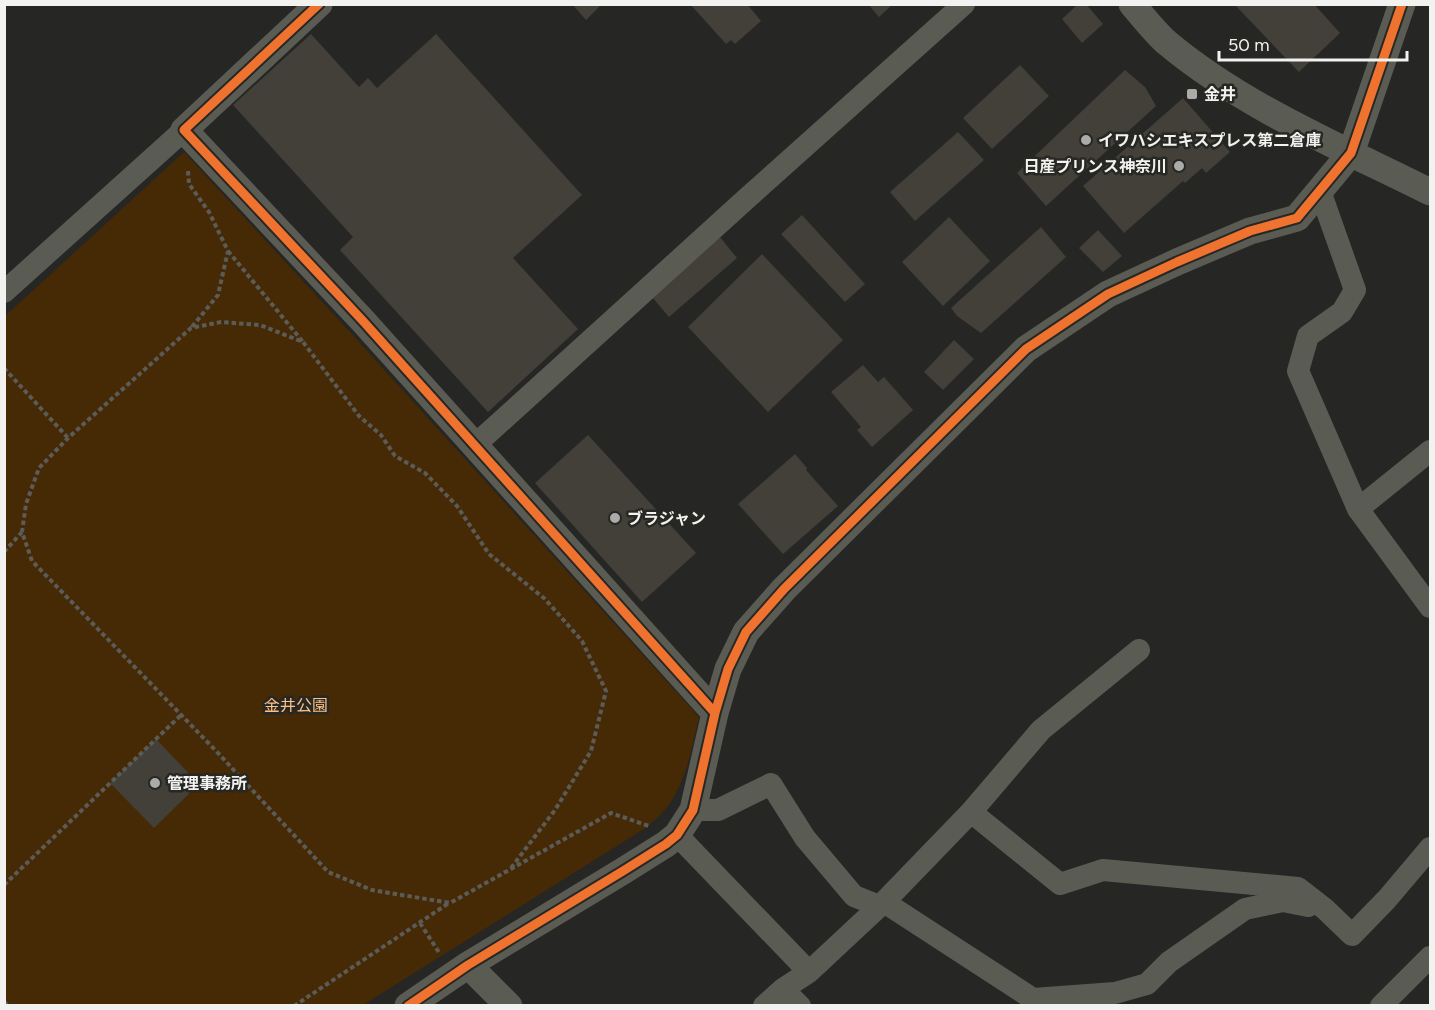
<svg xmlns="http://www.w3.org/2000/svg" width="1435" height="1010" font-family="Figtree,'Noto Sans JP',sans-serif">
<style>
.green{fill:#462905}
.building{fill:#424038}
.lines{fill:none;stroke-linecap:round;stroke-linejoin:round}
.path{stroke:#5b5c57;stroke-width:4;stroke-dasharray:4.5 3;stroke-linecap:butt}
.minor{stroke:#5a5c54;stroke-width:22}
.tertiary{stroke:#5a5c54;stroke-width:27}
.cycleway-casing{stroke:#272724;stroke-width:13}
.cycleway{stroke:#ef722f;stroke-width:9}
.poi-dot{fill:#ababa9;stroke:#272724;stroke-width:2}
.labels{text-anchor:middle;stroke-width:5;stroke-linejoin:round;paint-order:stroke}
.poi-label{font-size:16px;font-weight:bold;fill:#f2f2f0;stroke:#272724;text-anchor:start}
.park-label{font-size:16px;fill:#fdc185;stroke:#272724}
</style>
<rect width="100%" height="100%" fill="#262625"/>
<path class="green" d="M 184,152 L 350,332 L 699,717 C 691,750 686,787 662,813 C 657,819 650,824 644,829 L 363,1005 L 5,1006 L 5,316 Z"/>
<path class="building" d="M 572,4 L 602,4 L 586,20 Z
M 690,4 L 747,4 L 761,21 L 735,44 L 731,40 L 726,44 Z
M 868,4 L 893,4 L 879,17 Z
M 1078,4 L 1086,4 L 1103,24 L 1082,43 L 1062,19 Z
M 1234,4 L 1314,4 L 1340,33 L 1299,72 Z
M 311,34 L 359,87 L 368,78 L 377,88 L 436,34 L 582,195 L 513,258 L 578,329 L 488,412 L 340,250 L 353,237 L 233,105 Z
M 1020,65 L 1049,96 L 992,149 L 963,118 Z
M 1125,70 L 1145,87 L 1156,106 L 1046,206 L 1017,173 Z
M 1183,98 L 1230,152 L 1206,173 L 1202,168 L 1185,183 L 1183,181 L 1124,233 L 1083,186 Z
M 958,132 L 984,160 L 915,221 L 890,192 Z
M 802,215 L 865,284 L 845,302 L 781,234 Z
M 949,217 L 990,261 L 943,306 L 902,262 Z
M 1041,227 L 1066,257 L 981,333 L 957,316 L 951,308 Z
M 1098,230 L 1122,256 L 1103,272 L 1079,248 Z
M 720,237 L 737,258 L 669,317 L 653,298 Z
M 762,254 L 843,340 L 768,412 L 688,327 Z
M 954,340 L 974,359 L 943,390 L 924,372 Z
M 863,365 L 878,382 L 884,377 L 913,410 L 872,447 L 857,430 L 861,427 L 831,392 Z
M 588,435 L 696,553 L 642,602 L 535,483 Z
M 795,454 L 807,468 L 806,470 L 838,506 L 783,554 L 738,504 Z
M 156,739 L 199,784 L 154,828 L 110,783 Z"/>
<g class="lines">
<path class="path" d="M 188,171 L 189,184 L 209,212 L 228,251 L 218,295 L 191,328
M 228,251 L 303,342
M 4,368 L 68,438
M 4,552 L 22,532
M 511,868 L 555,810 L 591,751 L 606,691 L 582,641 L 545,599 L 489,554 L 457,506 L 425,473 L 395,456 L 381,435 L 359,416 L 303,342 L 260,325 L 221,322 L 191,328 L 68,438 L 39,468 L 26,504 L 22,532 L 32,561 L 219,754 L 328,872 L 372,890 L 450,903 L 611,813 L 649,826
M 4,885 L 181,715
M 420,923 L 440,954
M 4,1001 L 8,1006
M 294,1006 L 449,903"/>
<path class="minor" d="M 1320,191 L 1355,290 L 1342,312 L 1308,336 L 1298,371 L 1358,509 L 1430,607
M 4,292 L 184,130
M 475,445 L 745,200 L 964,4
M 1358,509 L 1430,451
M 693,810 L 718,810 L 771,784 L 805,838 L 854,896 L 879,906
M 971,812 L 1060,884 L 1103,870 L 1298,888 L 1325,909 L 1352,935 L 1387,899 L 1430,848
M 677,835 L 809,972
M 884,902 L 1033,999 L 1115,993 L 1147,984 L 1169,962 L 1245,909 L 1283,901 L 1308,906
M 783,989 L 800,1006
M 764,1006 L 783,989 L 809,972 L 884,902 L 971,812 L 1041,730 L 1139,650
M 1381,1006 L 1430,957"/>
<path class="tertiary" d="M 319,4 L 184,130 L 363,321 L 715,713 L 693,810 L 677,835 L 666,844 L 623,871 L 468,965 L 408,1006
M 1132,4 C 1143,17 1154,31 1166,42 C 1242,106 1342,148 1430,192
M 715,713 L 728,669 L 746,632 L 784,589 L 1026,349 L 1108,294 L 1177,262 L 1250,231 L 1297,218 L 1351,153 L 1402,4
M 468,965 L 509,1006"/>
<g class="cycleway-casing">
<path id="cycleway" d="M 319,4 L 184,130 L 363,321 L 715,713 L 693,810 L 677,835 L 666,844 L 623,871 L 468,965 L 408,1006
M 715,713 L 728,669 L 746,632 L 784,589 L 1026,349 L 1108,294 L 1177,262 L 1250,231 L 1297,218 L 1351,153 L 1402,4"/>
</g>
<use href="#cycleway" class="cycleway"/>
</g>
<g class="poi-dot">
<rect x="1186" y="88" width="12" height="12" rx="3"/>
<circle cx="1086" cy="140" r="6"/>
<circle cx="1179" cy="166" r="6"/>
<circle cx="615" cy="518" r="6"/>
<circle cx="155" cy="783" r="6"/>
</g>
<g class="labels">
<g class="poi-label">
<text x="1204" y="100">金井</text>
<text x="1098" y="146">イワハシエキスプレス第二倉庫</text>
<text x="1167" y="172" text-anchor="end">日産プリンス神奈川</text>
<text x="627" y="524">ブラジャン</text>
<text x="167" y="789">管理事務所</text>
</g>
<g class="park-label">
<text x="296" y="711">金井公園</text>
</g>
</g>
<rect width="1435" height="1010" fill="none" stroke="#f2f2f0" stroke-width="12"/>
<path d="M1219 51v9h188v-9" fill="none" stroke="#f2f2f0" stroke-width="3"/>
<text x="1228" y="51" font-size="18" fill="#f2f2f0" stroke="#272724" stroke-width="4.5" paint-order="stroke">50 m</text>
</svg>
